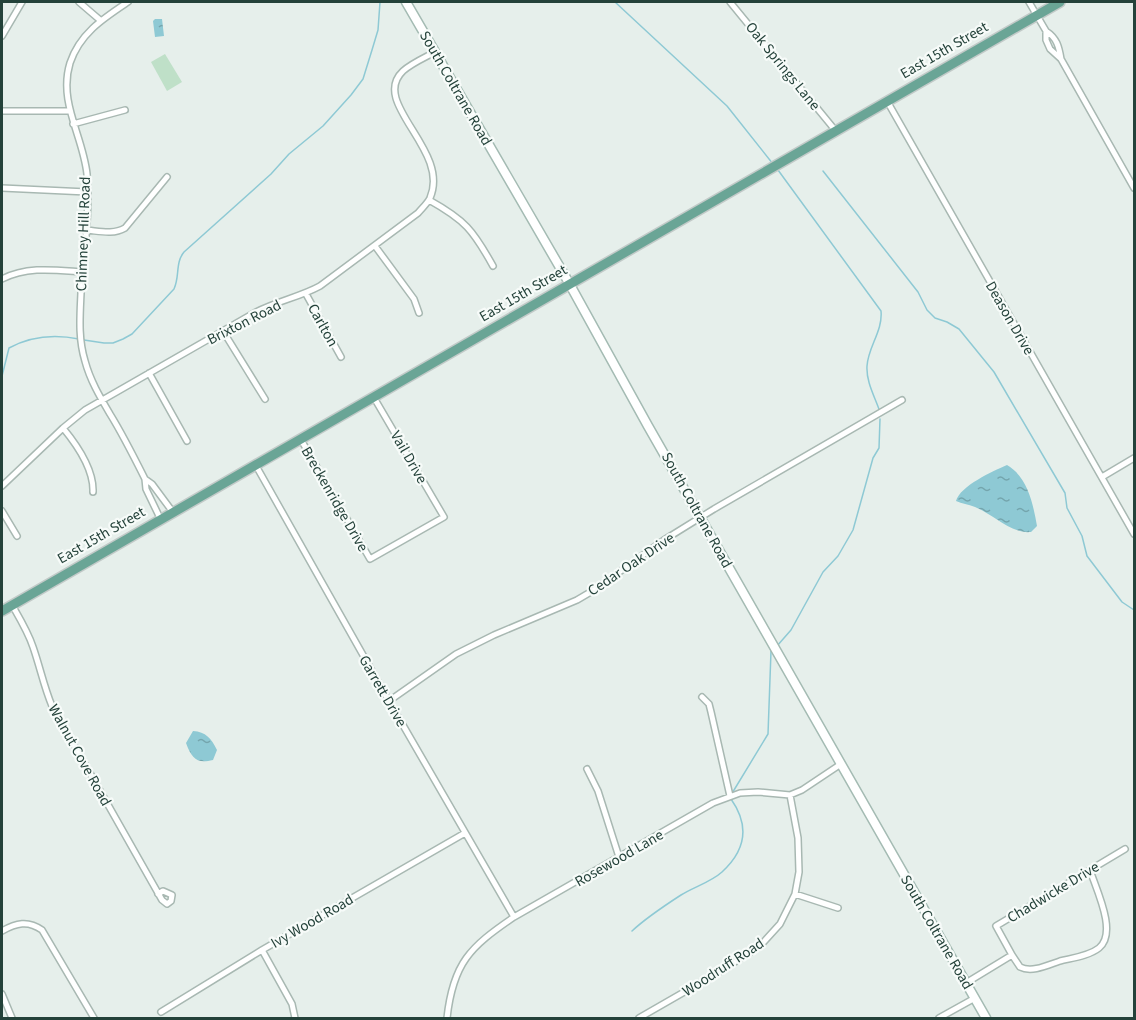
<svg xmlns="http://www.w3.org/2000/svg" width="1136" height="1020" font-family="'Source Sans 3',sans-serif">
<style>
.pitch{fill:#bfe0c8}
.water{fill:url(#water-ripples)}
.lines{fill:none;stroke-linecap:round;stroke-linejoin:round}
.stream{stroke:#8ec9d4;stroke-width:1.5}
.street-casing{stroke:#a8b8b2;stroke-width:8}
.secondary-casing{stroke:#a4bbb3;stroke-width:11}
.primary-casing{stroke:#c2cac8;stroke-width:12}
.street{stroke:#fff;stroke-width:5}
.secondary{stroke:#fff;stroke-width:8}
.primary{stroke:#6aa596;stroke-width:9}
.labels{text-anchor:middle;stroke-width:4.5;stroke-linejoin:round;paint-order:stroke}
.street-label{font-size:15px;fill:#24423a;stroke:#f7fbf9}
</style>
<defs>
<pattern id="water-ripples" width="26" height="14" patternUnits="userSpaceOnUse" patternTransform="scale(1.5)"><rect width="26" height="14" fill="#8ec9d4"/><path d="M2 4q2-2 4 0t4 0M15 11q2-2 4 0t4 0" fill="none" stroke="#74a5ad"/></pattern>
</defs>
<rect width="100%" height="100%" fill="#e6efeb"/>
<path class="pitch" d="M 165,54 L 182,82 L 167,91 L 151,62 Z"/>
<path class="water" d="M 155,19 L 162,19 L 164,36 L 155,37 L 153,21 Z
M 1007,465 C 1028,477 1033,504 1037,526 L 1031,532 C 1011,534 993,514 975,507 C 968,504 962,504 956,501 C 960,486 993,471 1007,465 Z
M 193,731 C 206,732 211,738 217,750 L 213,760 C 197,764 192,759 186,743 Z"/>
<g class="lines">
<path class="stream" d="M 615,2 L 727,106 L 773,164
M 778,170 L 881,311 C 883,331 868,347 867,366 C 866,382 875,397 880,412
M 823,171 L 918,292 L 927,310 L 935,318 L 947,322 L 959,329 L 994,372 L 1065,493 L 1067,508 L 1082,536 L 1087,556 L 1122,602 L 1134,610
M 84,340 L 104,343 L 113,343 L 123,339 L 132,334 L 174,289 C 180,276 175,263 184,252 L 271,174 L 289,154 L 323,126 L 351,95 L 363,79 L 372,50 L 378,30 L 380,2
M 2,376 L 9,348 C 31,336 54,334 79,339
M 777,646 L 791,630 L 823,572 L 838,556 L 853,530 L 873,458 L 879,448 L 880,419
M 731,795 L 768,734 L 771,651
M 632,931 C 647,917 664,906 681,895 C 694,887 711,882 722,872 C 746,850 750,826 731,799"/>
<g class="street-casing">
<path id="street" d="M 79,2 L 100,20
M 128,2 C 104,18 80,33 70,63 C 58,102 83,136 87,174 C 90,213 84,254 81,293 C 80,316 78,338 85,361 C 90,380 100,397 110,414 C 123,435 134,457 145,479 L 146,489 L 160,518
M 730,2 L 835,130
M 1029,2 L 1046,31 L 1046,40 L 1050,49 L 1061,59 L 1134,188
M 1046,31 C 1057,38 1059,47 1061,59
M 2,36 L 22,2
M 887,101 L 1134,534
M 2,111 L 69,111
M 73,124 L 125,110
M 2,188 L 87,192
M 429,200 C 465,220 473,230 493,266
M 86,230 C 99,231 113,235 125,228 L 167,177
M 375,246 L 414,299 L 419,313
M 2,279 C 28,266 54,270 83,272
M 306,294 L 341,357
M 223,331 L 265,399
M 149,373 L 187,441
M 63,428 C 77,445 94,469 93,492
M 300,438 L 370,559 L 444,517 L 373,396
M 255,464 L 389,701 L 514,917
M 1102,477 L 1134,458
M 145,479 L 152,484 L 172,511
M 2,486 L 63,428 L 85,410 L 256,312 C 277,301 300,297 320,286 L 418,213 C 422,208 427,204 430,198 C 451,150 369,103 403,71 C 412,63 424,58 435,52
M 2,511 L 17,536
M 12,605 C 20,619 28,632 33,647 C 40,667 44,687 52,706 L 162,900 L 167,904 L 171,901 L 172,895 L 163,891 L 158,894
M 702,697 L 709,704 L 711,712 L 730,796
M 389,701 L 456,654 L 494,635 L 577,600 L 594,590 L 664,540 L 714,509 L 902,400
M 587,769 L 598,791 L 619,857
M 795,894 L 838,908
M 2,931 C 16,923 28,920 42,930 L 94,1018
M 262,950 L 292,1004 L 295,1018
M 1012,955 L 1020,967 C 1032,973 1048,965 1060,961 C 1072,958 1089,956 1099,948 C 1118,933 1096,889 1090,870
M 966,983 L 1012,955 L 996,926 L 1125,849
M 2,994 L 12,1018
M 161,1012 L 262,950 L 465,833
M 447,1018 C 453,963 470,947 514,917 L 713,803 L 740,793 L 758,792 L 790,795 L 802,790 L 841,764
M 639,1018 L 719,972 L 760,946 L 780,924 L 795,894 L 799,872 L 798,838 L 790,795
M 939,1018 L 975,998"/>
</g>
<g class="secondary-casing">
<path id="secondary" d="M 406,2 L 569,283 L 648,426 L 986,1018"/>
</g>
<g class="primary-casing">
<path id="primary" d="M 2,611 L 1060,2"/>
</g>
<use href="#street" class="street"/>
<use href="#secondary" class="secondary"/>
<use href="#primary" class="primary"/>
</g>
<g class="labels">
<g class="street-label">
<text transform="translate(944 50) rotate(-30)" y="5">East 15th Street</text>
<text transform="translate(783 66) rotate(51)" y="5">Oak Springs Lane</text>
<text transform="translate(456 88) rotate(60)" y="5">South Coltrane Road</text>
<text transform="translate(83 234) rotate(-88)" y="5">Chimney Hill Road</text>
<text transform="translate(523 293) rotate(-30)" y="5">East 15th Street</text>
<text transform="translate(1010 318) rotate(60)" y="5">Deason Drive</text>
<text transform="translate(244 322) rotate(-27)" y="5">Brixton Road</text>
<text transform="translate(323 325) rotate(61)" y="5">Carlton</text>
<text transform="translate(409 457) rotate(60)" y="5">Vail Drive</text>
<text transform="translate(335 499) rotate(60)" y="5">Breckenridge Drive</text>
<text transform="translate(697 510) rotate(61)" y="5">South Coltrane Road</text>
<text transform="translate(101 535) rotate(-30)" y="5">East 15th Street</text>
<text transform="translate(631 564) rotate(-34)" y="5">Cedar Oak Drive</text>
<text transform="translate(383 691) rotate(60)" y="5">Garrett Drive</text>
<text transform="translate(80 755) rotate(61)" y="5">Walnut Cove Road</text>
<text transform="translate(619 858) rotate(-30)" y="5">Rosewood Lane</text>
<text transform="translate(1053 892) rotate(-31)" y="5">Chadwicke Drive</text>
<text transform="translate(312 921) rotate(-30)" y="5">Ivy Wood Road</text>
<text transform="translate(937 932) rotate(60)" y="5">South Coltrane Road</text>
<text transform="translate(723 967) rotate(-33)" y="5">Woodruff Road</text>
</g>
</g>
<rect width="1136" height="1020" fill="none" stroke="#24423a" stroke-width="6"/>
</svg>
